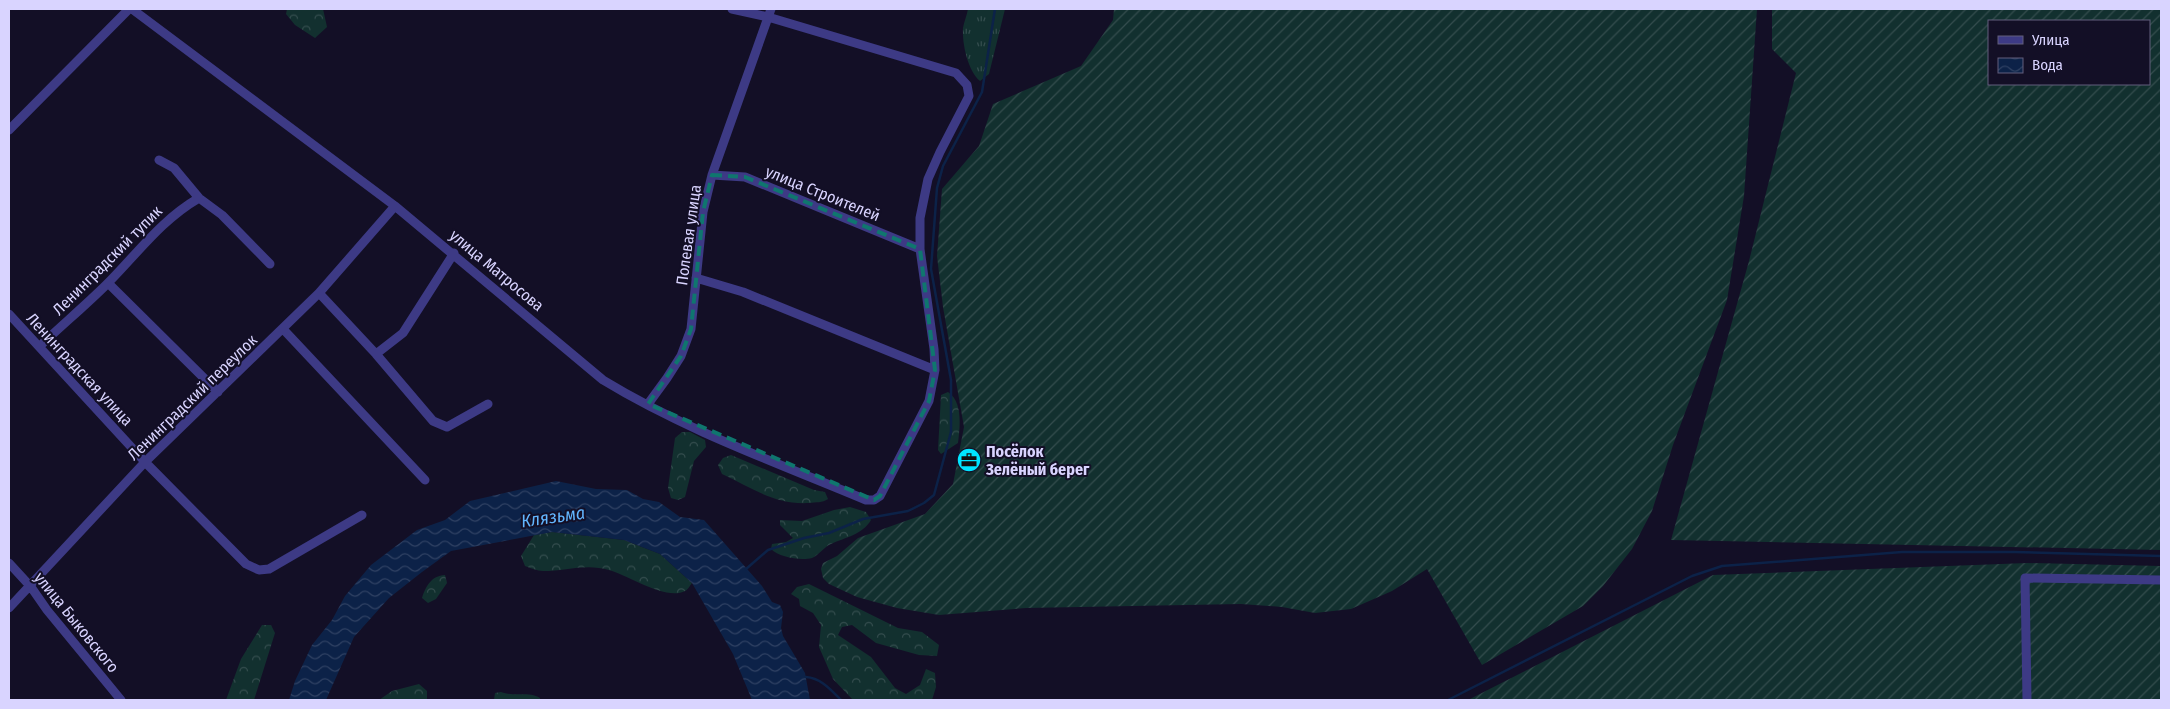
<svg xmlns="http://www.w3.org/2000/svg" width="2170" height="709" font-family="'Fira Sans Condensed',sans-serif">
<style>
.grass{fill:url(#grass-tufts)}
.forest{fill:url(#forest-crowns)}
.garden{fill:url(#garden-furrows);fill-rule:evenodd}
.water{fill:url(#water-waves)}
.lines{fill:none;stroke-linecap:round;stroke-linejoin:round}
.stream{stroke:#0c2248;stroke-width:2.5}
.minor{stroke:#3d3a85;stroke-width:9}
.marked{fill:none;stroke:#0f766e;stroke-width:4;stroke-dasharray:10 6;stroke-linejoin:round}
.labels{text-anchor:middle;stroke-width:4;stroke-linejoin:round;paint-order:stroke}
.street-label{font-size:16px;fill:#d9d4ff;stroke:#130f26}
.poi-label{font-size:16px;font-weight:bold;fill:#d9d4ff;stroke:#130f26;text-anchor:start}
.water-label{font-size:18px;font-style:italic;fill:#62b6ff;stroke:#130f26}
</style>
<defs>
<pattern id="grass-tufts" width="24" height="20" patternUnits="userSpaceOnUse" patternTransform="scale(1.25)"><rect width="24" height="20" fill="#12302f"/><path d="M3 7l-1-3M5 7V3M7 7l1-3M15 17l-1-3M17 17v-4M19 17l1-3" fill="none" stroke="#344d4e"/></pattern>
<pattern id="forest-crowns" width="20" height="18" patternUnits="userSpaceOnUse" patternTransform="scale(1.25)"><rect width="20" height="18" fill="#12302f"/><path d="M2 6a3 3 0 1 1 6 0M12 15a3 3 0 1 1 6 0" fill="none" stroke="#344d4e"/></pattern>
<pattern id="garden-furrows" width="10" height="10" patternUnits="userSpaceOnUse" patternTransform="scale(1.25)"><rect width="10" height="10" fill="#12302f"/><path d="M-1 1l2-2M0 10L10 0M9 11l2-2" fill="none" stroke="#344d4e"/></pattern>
<pattern id="water-waves" width="16" height="10" patternUnits="userSpaceOnUse" patternTransform="scale(1.25)"><rect width="16" height="10" fill="#0c2248"/><path d="M0 5q4-4 8 0t8 0" fill="none" stroke="#2f4163"/></pattern>
</defs>
<rect width="100%" height="100%" fill="#130f26"/>
<path class="grass" d="M 968,9 L 1005,9 L 989,74 L 980,81 C 968,71 962,44 963,28 C 964,22 967,15 968,9 Z"/>
<path class="forest" d="M 287,9 L 323,9 L 327,27 L 315,38 L 295,25 L 286,14 Z
M 948,392 C 963,402 960,426 958,443 L 941,454 L 938,450 L 941,395 Z
M 682,432 L 690,432 L 705,440 L 706,447 L 694,461 L 685,497 L 678,500 L 671,498 L 668,488 L 675,438 Z
M 731,455 L 814,490 L 825,492 L 828,499 C 822,503 816,502 809,503 C 775,505 752,488 722,474 L 718,465 L 723,458 Z
M 850,507 L 866,512 L 871,520 C 862,535 846,537 831,544 C 824,547 819,555 812,558 C 800,561 779,557 771,549 L 772,544 L 786,542 L 793,538 L 780,525 L 780,520 L 802,521 L 834,510 Z
M 552,532 L 624,540 L 660,554 L 692,583 C 690,585 688,590 685,591 C 666,601 628,575 609,570 C 587,563 565,571 543,571 C 537,571 531,568 525,566 L 521,556 L 534,535 Z
M 445,575 L 447,583 L 436,599 L 428,603 L 422,598 C 426,586 431,576 445,575 Z
M 809,584 L 898,628 L 922,632 L 939,645 L 937,656 L 919,655 L 876,643 L 852,625 L 842,627 L 838,635 L 871,657 L 895,688 L 906,694 L 920,685 L 926,669 L 935,673 L 936,687 L 932,700 L 853,700 L 833,679 L 819,647 L 821,625 L 813,613 L 800,606 L 799,599 L 791,594 L 797,587 Z
M 262,625 L 271,625 L 275,633 L 254,700 L 226,700 L 241,659 Z
M 419,684 L 427,691 L 427,700 L 379,700 L 392,691 Z
M 501,692 C 514,697 529,691 540,698 L 540,700 L 494,700 L 495,693 Z"/>
<path class="garden" d="M 1114,9 L 1757,9 L 1744,196 L 1727,300 L 1673,445 L 1652,511 L 1632,549 L 1603,586 L 1583,606 L 1482,665 L 1427,569 L 1392,591 L 1351,609 L 1315,613 L 1282,607 L 1241,604 L 1026,608 L 939,615 L 897,608 L 857,597 L 829,584 L 823,578 L 821,569 L 823,563 L 837,556 L 858,538 L 925,514 L 953,484 L 964,427 L 943,307 L 937,256 L 942,189 L 979,146 L 993,104 L 1081,66 L 1113,20 Z
M 1772,9 L 2161,9 L 2161,550 L 1671,540 L 1749,261 L 1796,73 L 1772,49 ZM 1989,21 L 2149,21 L 2149,84 L 1989,84 Z
M 2027,563 L 2161,566 L 2161,700 L 1468,700 L 1713,575 Z"/>
<path class="water" d="M 556,481 L 596,489 L 627,490 L 643,499 L 659,502 L 680,517 L 704,520 L 762,586 L 772,602 L 780,605 L 783,612 L 781,628 L 783,636 L 805,673 L 810,700 L 752,700 L 733,654 L 692,583 L 660,554 L 624,540 L 552,532 L 451,551 L 422,572 L 389,598 L 354,637 L 326,700 L 289,700 L 295,681 L 312,645 L 332,620 L 345,596 L 371,565 L 417,530 L 445,520 L 470,501 Z"/>
<g class="lines">
<path class="stream" d="M 746,569 L 768,550 L 804,538 L 829,533 L 863,519 L 908,511 L 924,503 L 934,495 L 951,432 L 951,380 L 931,269 L 937,188 L 943,166 L 982,92 L 995,9
M 806,677 C 821,678 831,690 841,700
M 1448,700 L 1692,576 L 1722,566 L 1902,552 L 2014,552 L 2161,556"/>
<path class="minor" d="M 132,9 L 395,206 L 603,380 C 685,430 778,463 866,500 L 874,500 L 880,496 L 929,401 L 935,370 L 934,349 L 920,249 L 920,218 L 928,179 L 940,152 L 969,96 L 967,85 L 956,73 L 768,17 L 732,9
M 9,130 L 129,9
M 159,160 L 174,168 L 199,198 L 222,215 L 270,264
M 712,175 L 745,177 L 920,249
M 696,278 L 743,292 L 935,370
M 108,283 L 218,392
M 319,293 L 376,354 L 433,421 L 447,427 L 488,404
M 9,314 L 145,462 L 246,564 L 259,570 L 269,569 L 362,515
M 283,329 L 425,480
M 40,346 C 62,325 86,305 107,284 C 137,254 161,220 199,198
M 376,354 L 403,333 L 454,253
M 648,404 L 667,378 L 681,356 L 691,329 L 703,212 L 712,175 L 771,9
M 9,563 L 31,587 L 47,610 L 121,700
M 9,608 L 145,462 L 319,293 L 395,206
M 2027,700 L 2025,578 L 2161,580"/>
</g>
<path class="marked" d="M 712,175 L 745,177 L 920,249 L 935,370 L 929,401 L 880,496 L 874,500 L 648,404 L 681,356 L 691,329 L 703,212 Z"/>
<defs>
<g id="office-disc" transform="scale(1.25)"><circle r="9.5" fill="#00e5ff" stroke="#130f26"/><path d="M-6-3h4V-5.5h4V-3h4V5H-6ZM-1-4.5V-3h2v-1.5ZM-6 0V1H6V0Z" fill="#111"/></g>
</defs>
<g fill-rule="evenodd">
<use href="#office-disc" x="969" y="460"/>
</g>
<g class="labels">
<g class="street-label">
<text transform="translate(823 193) rotate(22)" y="6">улица Строителей</text>
<text transform="translate(688 235) rotate(-82)" y="6">Полевая улица</text>
<text transform="translate(107 260) rotate(-45)" y="6">Ленинградский тупик</text>
<text transform="translate(497 270) rotate(40)" y="6">улица Матросова</text>
<text transform="translate(80 369) rotate(47)" y="6">Ленинградская улица</text>
<text transform="translate(192 397) rotate(-44)" y="6">Ленинградский переулок</text>
<text transform="translate(77 622) rotate(51)" y="6">улица Быковского</text>
</g>
<g class="poi-label">
<text x="986" y="457">Посёлок<tspan x="986" dy="18">Зелёный берег</tspan></text>
</g>
<g class="water-label">
<text transform="translate(553 517) rotate(-8)" y="6">Клязьма</text>
</g>
</g>
<rect width="2170" height="709" fill="none" stroke="#d9d4ff" stroke-width="20"/>
<rect x="1988" y="20" width="162" height="65" fill="#130f26" stroke="#625e7d"/>
<rect x="1998" y="36" width="25" height="8" fill="#3d3a85" stroke="#625e7d"/>
<text x="2032" y="45" font-size="15" fill="#d9d4ff">Улица</text>
<rect x="1998" y="58" width="25" height="15" fill="url(#water-waves)" stroke="#625e7d"/>
<text x="2032" y="70" font-size="15" fill="#d9d4ff">Вода</text>
</svg>
